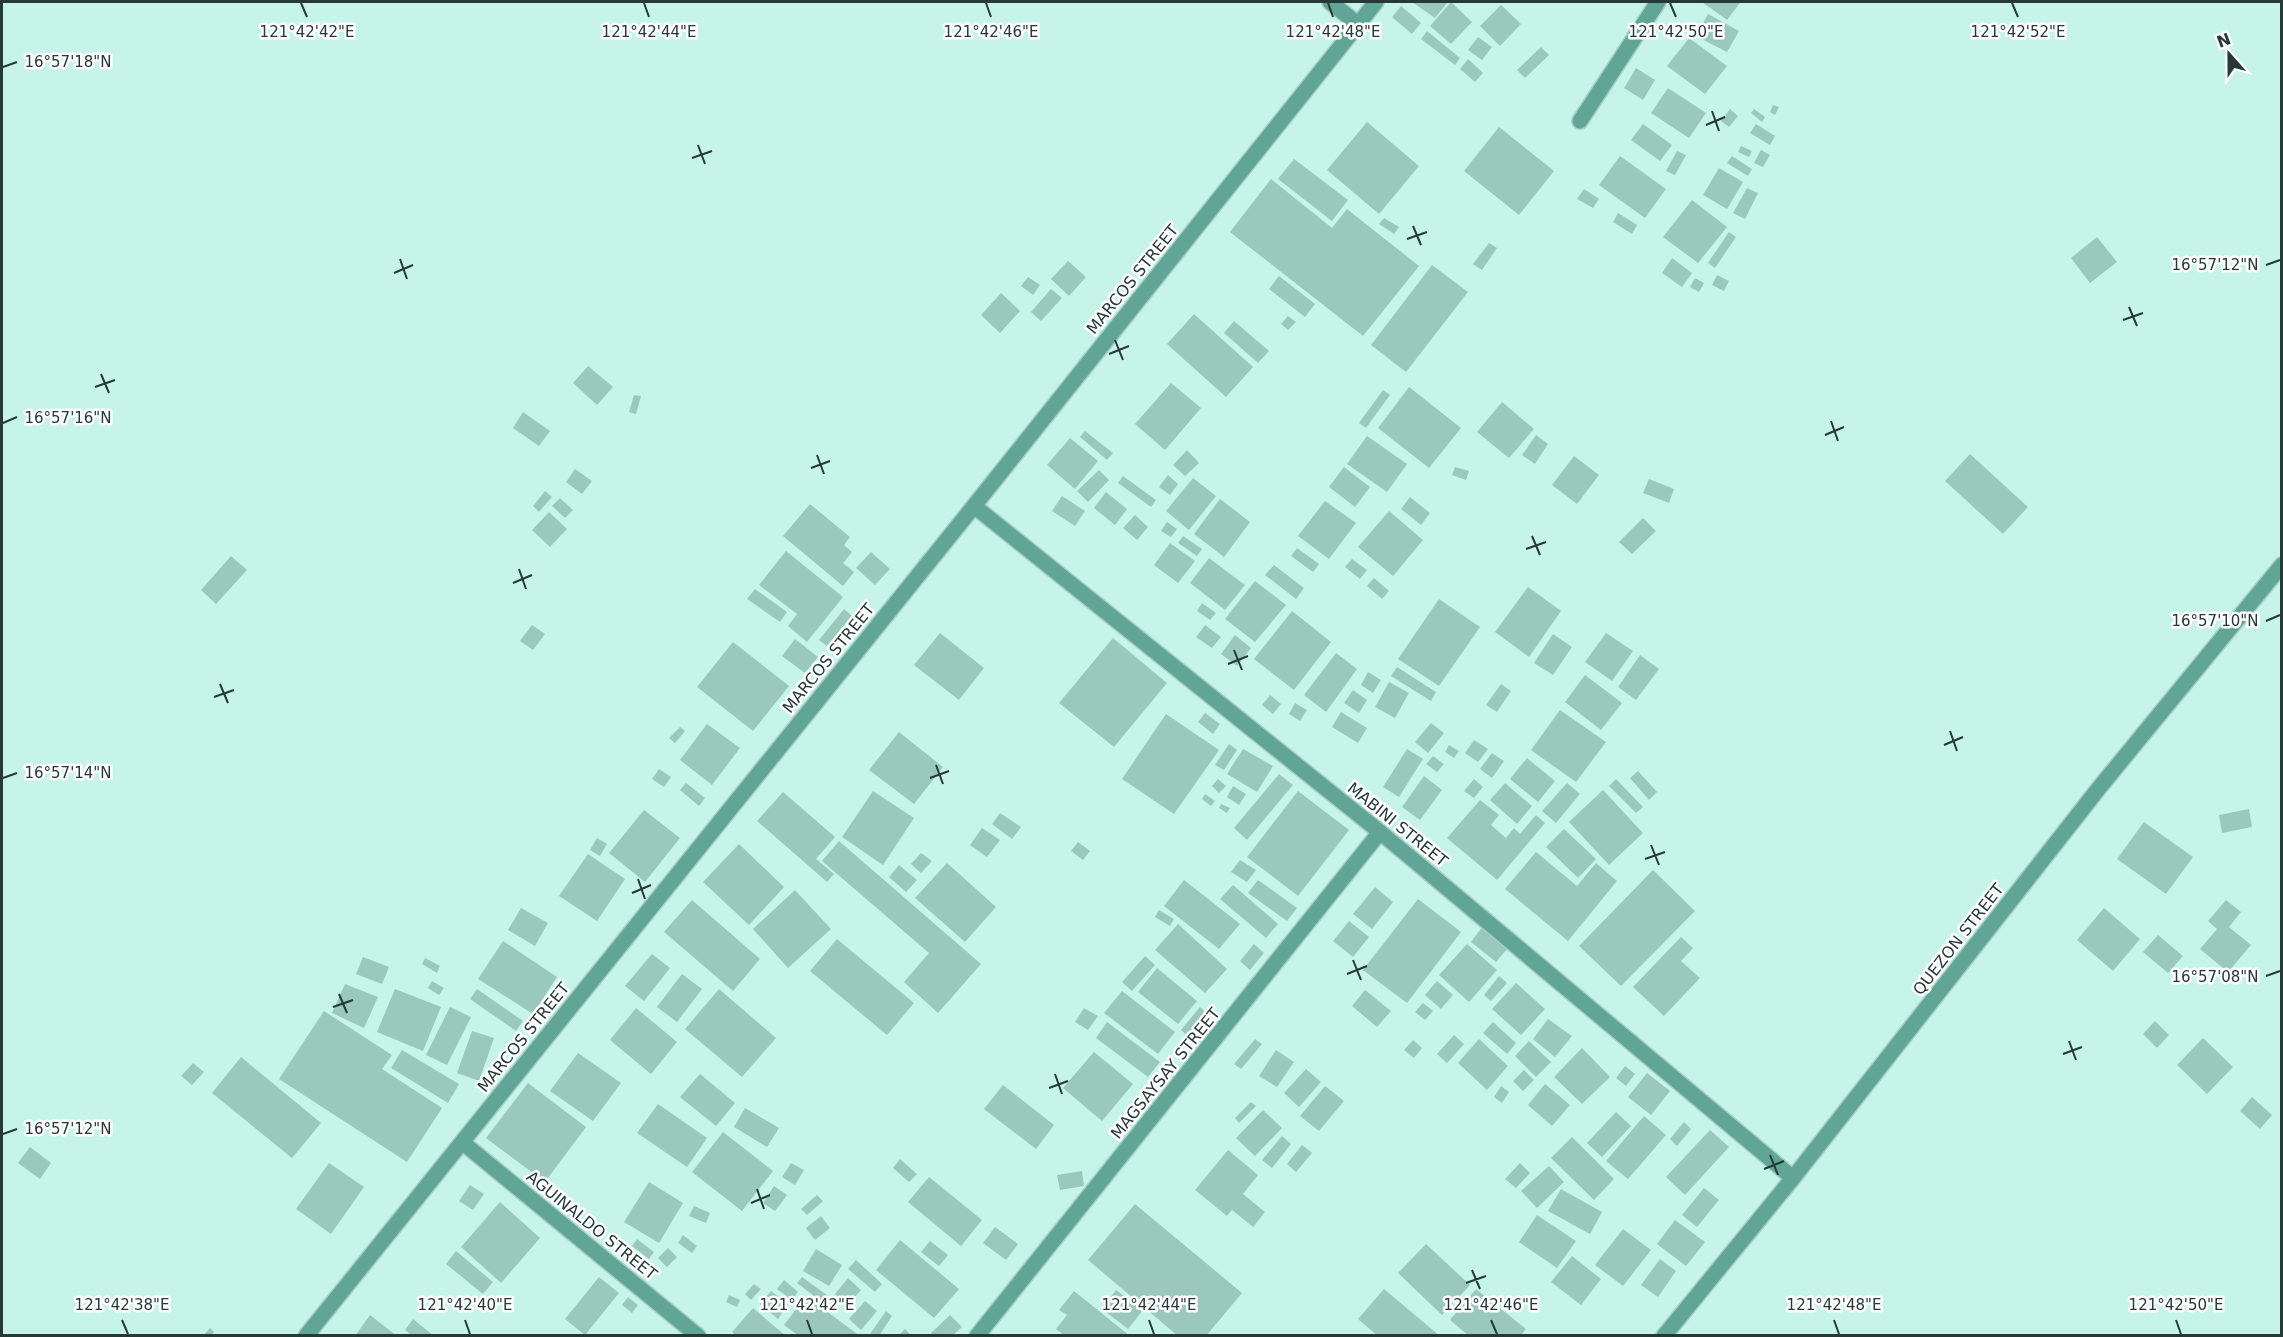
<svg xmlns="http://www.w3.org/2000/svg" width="2283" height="1337" font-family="'DejaVu Sans',sans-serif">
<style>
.building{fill:#9bc8bd}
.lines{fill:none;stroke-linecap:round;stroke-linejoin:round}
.minor-casing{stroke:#a6cfc4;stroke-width:18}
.minor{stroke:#60a595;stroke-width:15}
.ticks{fill:none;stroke:#263934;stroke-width:2}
.labels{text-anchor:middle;stroke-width:5;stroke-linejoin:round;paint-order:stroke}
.street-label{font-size:16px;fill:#263934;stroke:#fff}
.ticks-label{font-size:15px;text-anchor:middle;fill:#263934;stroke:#fff;stroke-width:5;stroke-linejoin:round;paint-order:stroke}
</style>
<rect width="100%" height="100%" fill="#c6f4e8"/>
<path class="building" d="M 1412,2 L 1448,2 L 1435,18 Z
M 1451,2 L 1472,22 L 1451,44 L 1430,26 Z
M 1702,2 L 1738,2 L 1740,3 L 1727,20 Z
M 1501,5 L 1521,24 L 1500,46 L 1480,26 Z
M 1401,6 L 1421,23 L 1412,34 L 1392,17 Z
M 1708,14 L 1739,31 L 1727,52 L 1696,36 Z
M 1427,31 L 1460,58 L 1455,65 L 1421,39 Z
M 1478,37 L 1492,47 L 1482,60 L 1468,50 Z
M 1689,38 L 1727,66 L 1705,94 L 1667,66 Z
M 1541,47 L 1549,55 L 1525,78 L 1517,70 Z
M 1468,59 L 1483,73 L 1475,82 L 1460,69 Z
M 1636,68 L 1655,80 L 1643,100 L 1624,88 Z
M 1668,88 L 1706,113 L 1689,138 L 1651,113 Z
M 1773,105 L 1779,107 L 1775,115 L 1770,112 Z
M 1730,109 L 1738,116 L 1729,127 L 1721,121 Z
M 1754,109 L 1765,117 L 1762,122 L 1751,113 Z
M 1367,122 L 1419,166 L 1379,214 L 1327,170 Z
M 1643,124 L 1672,145 L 1660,161 L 1631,140 Z
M 1756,124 L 1775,136 L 1770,145 L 1750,133 Z
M 1499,127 L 1554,171 L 1519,215 L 1464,171 Z
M 1741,146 L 1752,151 L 1749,157 L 1738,152 Z
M 1761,150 L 1770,155 L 1763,167 L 1754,163 Z
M 1677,151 L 1686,155 L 1675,175 L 1666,171 Z
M 1620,156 L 1666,189 L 1645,218 L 1599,185 Z
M 1732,156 L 1752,169 L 1748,176 L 1727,163 Z
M 1294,159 L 1348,200 L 1332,221 L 1278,179 Z
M 1719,168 L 1743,182 L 1727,209 L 1703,195 Z
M 1271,179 L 1332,228 L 1347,209 L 1419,266 L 1363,336 L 1230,232 Z
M 1747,188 L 1758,193 L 1745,219 L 1733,213 Z
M 1584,189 L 1599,199 L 1593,208 L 1577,199 Z
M 1692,200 L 1727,227 L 1698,263 L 1663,237 Z
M 1618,213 L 1637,225 L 1632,234 L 1613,222 Z
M 1384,218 L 1399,227 L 1394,234 L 1379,224 Z
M 1729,232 L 1736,237 L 1715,268 L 1708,263 Z
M 2097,237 L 2117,262 L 2090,283 L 2071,258 Z
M 1489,243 L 1497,248 L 1482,270 L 1473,264 Z
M 1672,258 L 1692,273 L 1682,287 L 1662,273 Z
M 1068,261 L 1086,277 L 1069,296 L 1051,279 Z
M 1432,265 L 1468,292 L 1406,372 L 1371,345 Z
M 1717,275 L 1729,281 L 1724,291 L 1712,285 Z
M 1279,276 L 1315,304 L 1305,317 L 1269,289 Z
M 1028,277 L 1040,285 L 1033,295 L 1021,286 Z
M 1695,278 L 1704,283 L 1699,292 L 1690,287 Z
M 1051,289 L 1062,298 L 1041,321 L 1031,312 Z
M 1001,293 L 1020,311 L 1000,333 L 981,315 Z
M 1194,314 L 1253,367 L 1226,397 L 1167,344 Z
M 1288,316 L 1296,322 L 1288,330 L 1281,324 Z
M 1234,321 L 1269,351 L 1258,363 L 1224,333 Z
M 588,366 L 613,387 L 597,405 L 573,383 Z
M 1171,383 L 1201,408 L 1165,450 L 1135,424 Z
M 1409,387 L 1461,428 L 1429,468 L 1378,428 Z
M 1383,390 L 1390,395 L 1366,428 L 1359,423 Z
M 634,395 L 641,396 L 636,414 L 629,412 Z
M 1502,402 L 1534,429 L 1509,458 L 1477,432 Z
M 523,412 L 550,431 L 539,446 L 513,428 Z
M 1085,431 L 1113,453 L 1107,460 L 1080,437 Z
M 1536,435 L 1548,444 L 1535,464 L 1522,455 Z
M 1367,436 L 1407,464 L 1387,492 L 1347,464 Z
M 1070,438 L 1098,461 L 1075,489 L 1047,465 Z
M 1187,450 L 1199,463 L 1185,476 L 1173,465 Z
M 1970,454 L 2028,507 L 2003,534 L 1945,481 Z
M 1574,456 L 1599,475 L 1577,504 L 1552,485 Z
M 1344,467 L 1370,487 L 1355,507 L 1329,487 Z
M 1455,467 L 1469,471 L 1466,480 L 1452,475 Z
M 575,469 L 592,481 L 582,494 L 566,482 Z
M 1099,470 L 1109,480 L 1088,502 L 1077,491 Z
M 1168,475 L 1178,484 L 1170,495 L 1159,487 Z
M 1123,476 L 1156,500 L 1151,507 L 1118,483 Z
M 1193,478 L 1216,496 L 1189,530 L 1166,511 Z
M 1649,479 L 1674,489 L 1669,503 L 1643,493 Z
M 545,491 L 552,497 L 539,512 L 533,506 Z
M 1106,492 L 1127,509 L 1115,525 L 1094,508 Z
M 1062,496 L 1085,511 L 1075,526 L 1052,511 Z
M 1410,497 L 1430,513 L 1421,525 L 1401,509 Z
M 560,498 L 573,510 L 565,518 L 552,506 Z
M 1220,499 L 1250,522 L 1224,557 L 1194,534 Z
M 1325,501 L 1356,523 L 1329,559 L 1298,536 Z
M 810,504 L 850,537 L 844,545 L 852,552 L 843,563 L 854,572 L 843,586 L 783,536 Z
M 1389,511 L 1423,540 L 1393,576 L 1358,547 Z
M 549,512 L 567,529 L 550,547 L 532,530 Z
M 1135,515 L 1148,527 L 1137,540 L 1123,528 Z
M 1643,518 L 1656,531 L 1632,554 L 1619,542 Z
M 1167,522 L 1177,529 L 1171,537 L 1161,531 Z
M 1183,536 L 1202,549 L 1197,556 L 1178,543 Z
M 1170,543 L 1195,561 L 1178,583 L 1154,565 Z
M 1297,548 L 1319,564 L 1313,572 L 1291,556 Z
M 786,551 L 843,597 L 807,642 L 788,626 L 797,614 L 759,585 Z
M 871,552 L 890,569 L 875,585 L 856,568 Z
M 231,556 L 247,570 L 216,604 L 201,590 Z
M 1209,558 L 1245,585 L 1225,610 L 1190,583 Z
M 1352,559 L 1367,570 L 1360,579 L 1345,567 Z
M 1274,565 L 1304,588 L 1296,599 L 1265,575 Z
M 1374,578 L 1389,591 L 1382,599 L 1367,586 Z
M 1255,581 L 1286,605 L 1255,642 L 1225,619 Z
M 1528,587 L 1561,611 L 1529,657 L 1495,632 Z
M 755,589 L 787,612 L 780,622 L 747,599 Z
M 1439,599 L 1480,627 L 1439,686 L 1398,659 Z
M 1202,603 L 1216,613 L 1210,620 L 1197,611 Z
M 844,609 L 852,616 L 827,646 L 819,640 Z
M 1292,611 L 1331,642 L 1294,690 L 1254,659 Z
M 532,625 L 545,634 L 533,650 L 520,641 Z
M 1205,625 L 1221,637 L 1212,648 L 1196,637 Z
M 940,633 L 984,668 L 959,700 L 914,665 Z
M 1606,633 L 1633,651 L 1612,681 L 1585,662 Z
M 1553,634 L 1572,647 L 1553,675 L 1534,663 Z
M 1235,635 L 1251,648 L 1237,666 L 1221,654 Z
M 1113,638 L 1167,683 L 1114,747 L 1059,703 Z
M 795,639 L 818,657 L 805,673 L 782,656 Z
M 733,642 L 789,686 L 753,731 L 697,687 Z
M 1336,653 L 1357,669 L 1326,712 L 1304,695 Z
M 1640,655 L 1659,669 L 1636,700 L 1618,687 Z
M 1397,667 L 1436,692 L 1431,701 L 1391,676 Z
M 1368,672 L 1381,680 L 1373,693 L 1361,685 Z
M 1585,675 L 1622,703 L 1601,730 L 1565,702 Z
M 1389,682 L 1409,693 L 1395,718 L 1375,707 Z
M 1501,684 L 1511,691 L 1497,712 L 1486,705 Z
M 1353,690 L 1367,700 L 1359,713 L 1344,703 Z
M 1270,695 L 1281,704 L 1273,714 L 1262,705 Z
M 1295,703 L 1307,710 L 1300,721 L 1289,714 Z
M 1560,710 L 1606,742 L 1576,782 L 1531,750 Z
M 1341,712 L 1367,728 L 1358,743 L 1332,727 Z
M 1205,713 L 1220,724 L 1213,734 L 1198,722 Z
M 1166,714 L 1219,750 L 1174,814 L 1122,779 Z
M 1431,723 L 1444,733 L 1428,753 L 1415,742 Z
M 707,724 L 740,748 L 712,785 L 680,760 Z
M 680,727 L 685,731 L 675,743 L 669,738 Z
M 899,732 L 943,767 L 914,804 L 869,770 Z
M 1474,740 L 1488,749 L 1478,762 L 1465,753 Z
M 1229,744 L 1237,750 L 1224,770 L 1215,765 Z
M 1449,745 L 1459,751 L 1454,758 L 1445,752 Z
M 1243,749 L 1273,766 L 1257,792 L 1227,774 Z
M 1407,749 L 1423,759 L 1399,797 L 1383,787 Z
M 1492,753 L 1504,761 L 1492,778 L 1480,769 Z
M 1433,756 L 1444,764 L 1437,772 L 1426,764 Z
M 1527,758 L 1555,781 L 1538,802 L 1510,779 Z
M 659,769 L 671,777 L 664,787 L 652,779 Z
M 1638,771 L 1657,792 L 1649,800 L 1630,778 Z
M 1279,774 L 1293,785 L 1247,840 L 1234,828 Z
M 1424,776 L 1442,790 L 1420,820 L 1402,807 Z
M 1218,779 L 1226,786 L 1219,793 L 1212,786 Z
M 1474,779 L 1483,787 L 1474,798 L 1464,791 Z
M 1616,779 L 1643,807 L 1636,813 L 1609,786 Z
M 686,783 L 705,798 L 699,806 L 680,790 Z
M 1505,783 L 1532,806 L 1517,824 L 1490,800 Z
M 1567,783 L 1580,794 L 1556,823 L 1542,811 Z
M 1233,786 L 1246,794 L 1239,805 L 1227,797 Z
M 1603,790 L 1643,833 L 1609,865 L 1569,822 Z
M 873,791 L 914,818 L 883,865 L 842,837 Z
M 1298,791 L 1349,830 L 1298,896 L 1247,857 Z
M 783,792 L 835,837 L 816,859 L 834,874 L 827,882 L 757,821 Z
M 1205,794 L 1215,801 L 1211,806 L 1202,799 Z
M 1480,800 L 1499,815 L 1491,825 L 1506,838 L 1514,828 L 1520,834 L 1536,815 L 1545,823 L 1497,880 L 1447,838 Z
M 1221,804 L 1230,808 L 1227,813 L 1219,808 Z
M 2249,809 L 2252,827 L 2222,833 L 2219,815 Z
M 644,810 L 680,838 L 645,882 L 609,853 Z
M 1000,813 L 1021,827 L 1012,839 L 992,824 Z
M 2144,822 L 2193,857 L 2166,894 L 2117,859 Z
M 982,828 L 1000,840 L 987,857 L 970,845 Z
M 1564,829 L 1596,859 L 1578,878 L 1546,847 Z
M 597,838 L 607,844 L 600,856 L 590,850 Z
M 839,841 L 981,964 L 938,1013 L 904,982 L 929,953 L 822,861 Z
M 1078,842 L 1090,851 L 1083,860 L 1071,851 Z
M 739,844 L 784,887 L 749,925 L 703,882 Z
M 1536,852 L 1577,886 L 1596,863 L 1617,881 L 1568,941 L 1505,889 Z
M 921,853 L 932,861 L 921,873 L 911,864 Z
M 588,854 L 625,879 L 597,921 L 559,896 Z
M 1240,860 L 1256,870 L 1247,882 L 1231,872 Z
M 947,863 L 996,907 L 965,942 L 915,898 Z
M 899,865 L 917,880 L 906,892 L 889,877 Z
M 1653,870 L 1695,911 L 1621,986 L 1579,946 Z
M 1184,880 L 1240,924 L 1219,949 L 1164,906 Z
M 1258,880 L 1297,908 L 1287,921 L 1248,893 Z
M 1233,885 L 1278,924 L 1266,938 L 1220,899 Z
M 1375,887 L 1393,902 L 1372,929 L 1353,914 Z
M 795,890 L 831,929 L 788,968 L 753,929 Z
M 1418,899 L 1461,932 L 1407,1003 L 1363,970 Z
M 692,900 L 760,959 L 733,991 L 664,932 Z
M 2226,900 L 2241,912 L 2229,927 L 2251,945 L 2228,972 L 2200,949 L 2217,929 L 2208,921 Z
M 521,908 L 548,923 L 535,946 L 508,930 Z
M 2104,908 L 2140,939 L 2113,971 L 2077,940 Z
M 1159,910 L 1174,919 L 1170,926 L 1155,917 Z
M 1349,921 L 1369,937 L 1353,957 L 1333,941 Z
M 1178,924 L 1227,969 L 1205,993 L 1155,950 Z
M 1482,927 L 1509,947 L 1496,962 L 1471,942 Z
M 2158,935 L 2183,956 L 2168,973 L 2143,952 Z
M 1681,937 L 1693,948 L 1681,961 L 1700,978 L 1664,1016 L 1633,987 Z
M 837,939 L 914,1003 L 887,1035 L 810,971 Z
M 503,941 L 557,977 L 533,1014 L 478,979 Z
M 1254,944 L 1264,953 L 1250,970 L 1240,961 Z
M 1467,944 L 1497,970 L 1469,1002 L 1439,975 Z
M 652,954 L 670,968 L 644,1001 L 625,986 Z
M 1145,956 L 1155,965 L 1132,991 L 1122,982 Z
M 363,957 L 389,967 L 382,984 L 356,974 Z
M 425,958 L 440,966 L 437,973 L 422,964 Z
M 1157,968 L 1197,1001 L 1178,1024 L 1138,992 Z
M 682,974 L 702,989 L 677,1022 L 657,1007 Z
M 1499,976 L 1507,983 L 1491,1001 L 1484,995 Z
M 432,981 L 444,988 L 439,995 L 428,988 Z
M 1437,981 L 1453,995 L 1441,1009 L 1425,995 Z
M 1516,983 L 1545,1009 L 1521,1035 L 1492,1009 Z
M 345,984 L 378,997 L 364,1028 L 332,1013 Z
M 395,989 L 441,1007 L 423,1051 L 377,1032 Z
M 477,989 L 523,1021 L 516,1031 L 470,999 Z
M 719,989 L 776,1038 L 742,1077 L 685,1029 Z
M 1365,990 L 1391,1011 L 1377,1027 L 1352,1006 Z
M 1122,991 L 1175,1032 L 1158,1054 L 1104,1013 Z
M 1423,1003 L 1433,1011 L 1425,1020 L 1415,1012 Z
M 450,1007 L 471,1017 L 447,1065 L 426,1055 Z
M 1200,1007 L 1209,1015 L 1190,1038 L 1181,1030 Z
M 636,1008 L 677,1042 L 651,1074 L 610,1040 Z
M 1084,1008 L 1098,1016 L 1088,1030 L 1075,1022 Z
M 324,1011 L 392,1055 L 382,1069 L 442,1108 L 407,1162 L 279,1079 Z
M 1548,1019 L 1572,1036 L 1555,1057 L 1533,1039 Z
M 2155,1021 L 2169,1035 L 2157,1048 L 2143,1034 Z
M 1107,1022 L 1160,1062 L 1148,1077 L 1096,1038 Z
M 1493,1022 L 1516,1043 L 1507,1054 L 1483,1033 Z
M 472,1031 L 494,1038 L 479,1081 L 457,1073 Z
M 1454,1035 L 1464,1044 L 1447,1063 L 1437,1054 Z
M 2203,1038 L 2233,1067 L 2207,1094 L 2177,1065 Z
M 1255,1039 L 1262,1044 L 1241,1069 L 1234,1064 Z
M 1479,1039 L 1508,1066 L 1487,1090 L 1458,1063 Z
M 1413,1040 L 1422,1048 L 1414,1058 L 1404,1050 Z
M 1529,1041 L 1551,1062 L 1536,1077 L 1515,1056 Z
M 1582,1048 L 1610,1077 L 1582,1104 L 1554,1077 Z
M 402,1050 L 459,1084 L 448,1103 L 391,1068 Z
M 1276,1050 L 1294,1062 L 1277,1087 L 1259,1076 Z
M 1094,1052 L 1133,1084 L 1102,1121 L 1063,1088 Z
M 578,1053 L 621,1083 L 593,1121 L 550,1091 Z
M 241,1057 L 321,1123 L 292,1158 L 212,1093 Z
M 193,1063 L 204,1072 L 192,1085 L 181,1076 Z
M 1625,1066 L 1635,1074 L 1626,1086 L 1616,1078 Z
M 1306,1069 L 1321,1082 L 1299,1107 L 1284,1093 Z
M 1524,1070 L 1534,1080 L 1523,1091 L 1513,1081 Z
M 1647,1073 L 1670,1091 L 1651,1115 L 1628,1097 Z
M 700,1074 L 735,1103 L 716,1126 L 680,1097 Z
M 528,1083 L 586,1127 L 545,1182 L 486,1138 Z
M 1545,1084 L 1570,1105 L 1552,1126 L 1528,1105 Z
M 1003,1085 L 1054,1125 L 1036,1149 L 984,1109 Z
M 1325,1086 L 1344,1101 L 1319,1131 L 1300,1116 Z
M 1501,1086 L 1509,1092 L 1502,1103 L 1494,1097 Z
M 2252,1097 L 2272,1115 L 2260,1129 L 2240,1111 Z
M 1251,1102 L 1256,1106 L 1239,1123 L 1235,1118 Z
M 658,1104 L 707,1138 L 687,1167 L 637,1133 Z
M 745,1108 L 779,1128 L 767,1147 L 734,1127 Z
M 1263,1110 L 1282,1128 L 1255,1156 L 1236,1138 Z
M 1616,1112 L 1631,1126 L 1602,1157 L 1587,1143 Z
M 1644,1116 L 1666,1135 L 1628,1179 L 1606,1161 Z
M 1684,1122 L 1691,1129 L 1677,1146 L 1670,1139 Z
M 1710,1130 L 1729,1147 L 1685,1195 L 1666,1177 Z
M 723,1132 L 773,1171 L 742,1211 L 692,1172 Z
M 1282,1136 L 1291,1144 L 1272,1168 L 1262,1160 Z
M 1572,1137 L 1614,1179 L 1594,1200 L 1551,1158 Z
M 1302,1145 L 1312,1153 L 1296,1172 L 1287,1164 Z
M 30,1147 L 51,1163 L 40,1179 L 18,1163 Z
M 1228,1150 L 1258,1175 L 1243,1194 L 1265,1212 L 1253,1227 L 1232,1210 L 1227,1216 L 1195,1190 Z
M 900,1159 L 917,1174 L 909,1182 L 893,1168 Z
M 329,1163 L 364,1187 L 331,1234 L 296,1209 Z
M 791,1163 L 804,1170 L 795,1185 L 782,1177 Z
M 1520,1163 L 1530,1173 L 1516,1188 L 1505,1179 Z
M 1549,1166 L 1564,1182 L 1537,1208 L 1521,1191 Z
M 1082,1171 L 1084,1186 L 1060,1190 L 1057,1175 Z
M 929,1177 L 982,1220 L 961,1246 L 908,1202 Z
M 649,1182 L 683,1203 L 659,1243 L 624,1222 Z
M 470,1185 L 484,1194 L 473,1210 L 459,1201 Z
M 774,1186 L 787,1195 L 775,1211 L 763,1203 Z
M 1704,1188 L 1719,1200 L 1697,1227 L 1682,1215 Z
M 1561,1189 L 1602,1212 L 1590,1234 L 1548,1211 Z
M 817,1195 L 823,1201 L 807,1215 L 801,1209 Z
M 500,1202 L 540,1238 L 501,1283 L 461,1247 Z
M 1135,1204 L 1242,1293 L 1206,1336 L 1178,1336 L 1088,1260 Z
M 694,1206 L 710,1213 L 706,1223 L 689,1216 Z
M 1537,1215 L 1576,1241 L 1557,1268 L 1519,1242 Z
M 821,1216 L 830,1228 L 815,1240 L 806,1228 Z
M 1675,1220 L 1705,1242 L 1686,1266 L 1657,1244 Z
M 995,1227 L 1018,1244 L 1006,1260 L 983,1243 Z
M 1623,1229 L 1651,1250 L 1623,1286 L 1595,1265 Z
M 683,1235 L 697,1246 L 692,1253 L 678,1243 Z
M 637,1239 L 654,1252 L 649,1259 L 632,1246 Z
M 900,1240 L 959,1289 L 934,1318 L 876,1270 Z
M 930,1241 L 948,1255 L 939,1266 L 921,1252 Z
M 1426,1244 L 1470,1285 L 1442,1315 L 1398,1273 Z
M 668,1248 L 677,1257 L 667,1267 L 658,1258 Z
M 816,1249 L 842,1265 L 829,1286 L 803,1271 Z
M 456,1251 L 493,1282 L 483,1294 L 446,1264 Z
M 1572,1256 L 1601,1279 L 1581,1305 L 1551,1282 Z
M 1660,1259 L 1676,1271 L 1658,1297 L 1641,1285 Z
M 856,1260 L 882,1284 L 875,1292 L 848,1269 Z
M 599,1277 L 619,1293 L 585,1335 L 565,1319 Z
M 802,1277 L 827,1295 L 822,1302 L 797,1283 Z
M 848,1278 L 861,1290 L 848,1305 L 835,1294 Z
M 784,1280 L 798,1292 L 792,1300 L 777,1289 Z
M 754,1284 L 761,1289 L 751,1300 L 745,1294 Z
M 1384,1289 L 1440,1336 L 1378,1336 L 1358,1319 Z
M 1476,1289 L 1526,1329 L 1520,1336 L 1469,1336 L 1450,1320 Z
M 1116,1290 L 1143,1310 L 1128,1329 L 1102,1309 Z
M 771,1291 L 788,1304 L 778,1319 L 760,1304 Z
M 1074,1291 L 1130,1336 L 1065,1336 L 1056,1329 L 1067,1315 L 1059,1310 Z
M 729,1295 L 740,1300 L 737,1307 L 726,1302 Z
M 806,1296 L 860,1336 L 799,1336 L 784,1325 Z
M 628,1297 L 638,1305 L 632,1313 L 622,1305 Z
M 865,1301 L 877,1311 L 861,1330 L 849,1319 Z
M 753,1308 L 786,1336 L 736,1336 L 732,1332 Z
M 886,1311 L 892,1316 L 879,1336 L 871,1336 L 870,1334 Z
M 370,1315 L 397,1336 L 355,1336 Z
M 950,1315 L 962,1327 L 952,1336 L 933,1336 L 931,1333 Z
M 413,1319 L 434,1336 L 412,1336 L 405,1330 Z
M 210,1328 L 214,1332 L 211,1336 L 203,1336 Z
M 905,1329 L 912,1336 L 898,1336 Z"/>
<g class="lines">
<g class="minor-casing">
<path id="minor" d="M 1330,2 L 1359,25
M 1580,121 L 1658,2
M 974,506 L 1380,832 L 1793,1178
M 462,1142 L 698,1336
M 306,1336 L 974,506 L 1376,2
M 977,1336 L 1380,832
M 1664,1336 L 1793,1178 L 2099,788 L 2282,565"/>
</g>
<use href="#minor" class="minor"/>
</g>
<path class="ticks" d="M 301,3 L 307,17M 644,3 L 649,17M 986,3 L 991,17M 1328,3 L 1333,17M 1670,3 L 1676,17M 2012,3 L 2018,17M 3,67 L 17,62M 1712,111 L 1719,131M 1706,125 L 1725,117M 698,145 L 705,164M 692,158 L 712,151M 1413,226 L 1421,245M 1407,239 L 1427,232M 400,259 L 407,279M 2266,265 L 2280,260M 394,273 L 413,265M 2129,307 L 2137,326M 2123,320 L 2143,313M 1115,340 L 1123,360M 1109,354 L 1129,346M 101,374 L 109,393M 95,387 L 115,380M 1831,421 L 1838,441M 3,423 L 17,417M 1825,435 L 1844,427M 817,455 L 824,474M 811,468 L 830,461M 1532,536 L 1540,555M 1526,549 L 1546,542M 519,569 L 526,589M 513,583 L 532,575M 2266,621 L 2280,615M 1234,650 L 1242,670M 1228,664 L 1248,656M 220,684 L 228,703M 214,697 L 234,690M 1950,731 L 1957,751M 1944,745 L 1963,737M 936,765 L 943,784M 3,778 L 17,773M 930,778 L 949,771M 1651,845 L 1659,865M 1645,859 L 1665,852M 638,879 L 645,899M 632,893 L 651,885M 1353,960 L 1361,980M 1347,974 L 1367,966M 2266,976 L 2280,971M 339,994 L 347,1013M 333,1007 L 353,1000M 2069,1041 L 2076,1060M 2063,1054 L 2082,1047M 1055,1074 L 1062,1094M 1049,1088 L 1068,1081M 3,1134 L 17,1129M 1770,1155 L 1778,1175M 1764,1169 L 1784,1161M 757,1189 L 764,1209M 751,1203 L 770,1195M 1472,1270 L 1480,1289M 1466,1283 L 1486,1276M 122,1320 L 128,1334M 465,1320 L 470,1334M 807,1320 L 812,1334M 1149,1320 L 1154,1334M 1491,1320 L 1497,1334M 1834,1320 L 1839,1334M 2176,1320 L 2181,1334"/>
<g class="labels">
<g class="street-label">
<text transform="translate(1132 279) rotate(-51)" y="6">MARCOS STREET</text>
<text transform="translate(828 658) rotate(-51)" y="6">MARCOS STREET</text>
<text transform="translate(1398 824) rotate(39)" y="6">MABINI STREET</text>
<text transform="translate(1958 939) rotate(-52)" y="6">QUEZON STREET</text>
<text transform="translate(523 1037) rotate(-51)" y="6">MARCOS STREET</text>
<text transform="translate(1165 1073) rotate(-51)" y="6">MAGSAYSAY STREET</text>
<text transform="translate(592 1225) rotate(39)" y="6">AGUINALDO STREET</text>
</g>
</g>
<g class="ticks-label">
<text x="1333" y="37">121°42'48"E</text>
<text x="307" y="37">121°42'42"E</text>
<text x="649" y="37">121°42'44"E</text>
<text x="991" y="37">121°42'46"E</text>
<text x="1676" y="37">121°42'50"E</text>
<text x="2018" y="37">121°42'52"E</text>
<text x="68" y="67">16°57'18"N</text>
<text x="2215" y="270">16°57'12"N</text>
<text x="68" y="423">16°57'16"N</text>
<text x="2215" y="626">16°57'10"N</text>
<text x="68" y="778">16°57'14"N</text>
<text x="2215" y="982">16°57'08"N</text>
<text x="68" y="1134">16°57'12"N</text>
<text x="122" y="1310">121°42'38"E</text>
<text x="465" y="1310">121°42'40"E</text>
<text x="807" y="1310">121°42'42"E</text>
<text x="1149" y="1310">121°42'44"E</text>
<text x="1491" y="1310">121°42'46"E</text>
<text x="1834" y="1310">121°42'48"E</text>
<text x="2176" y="1310">121°42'50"E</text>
</g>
<rect width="2283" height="1337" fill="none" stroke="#263934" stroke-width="6"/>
<g transform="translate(2229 54) rotate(339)" stroke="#ffffff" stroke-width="4.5" paint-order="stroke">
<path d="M0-4.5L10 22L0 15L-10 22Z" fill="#263934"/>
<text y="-9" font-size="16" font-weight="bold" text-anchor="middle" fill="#263934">N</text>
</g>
</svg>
